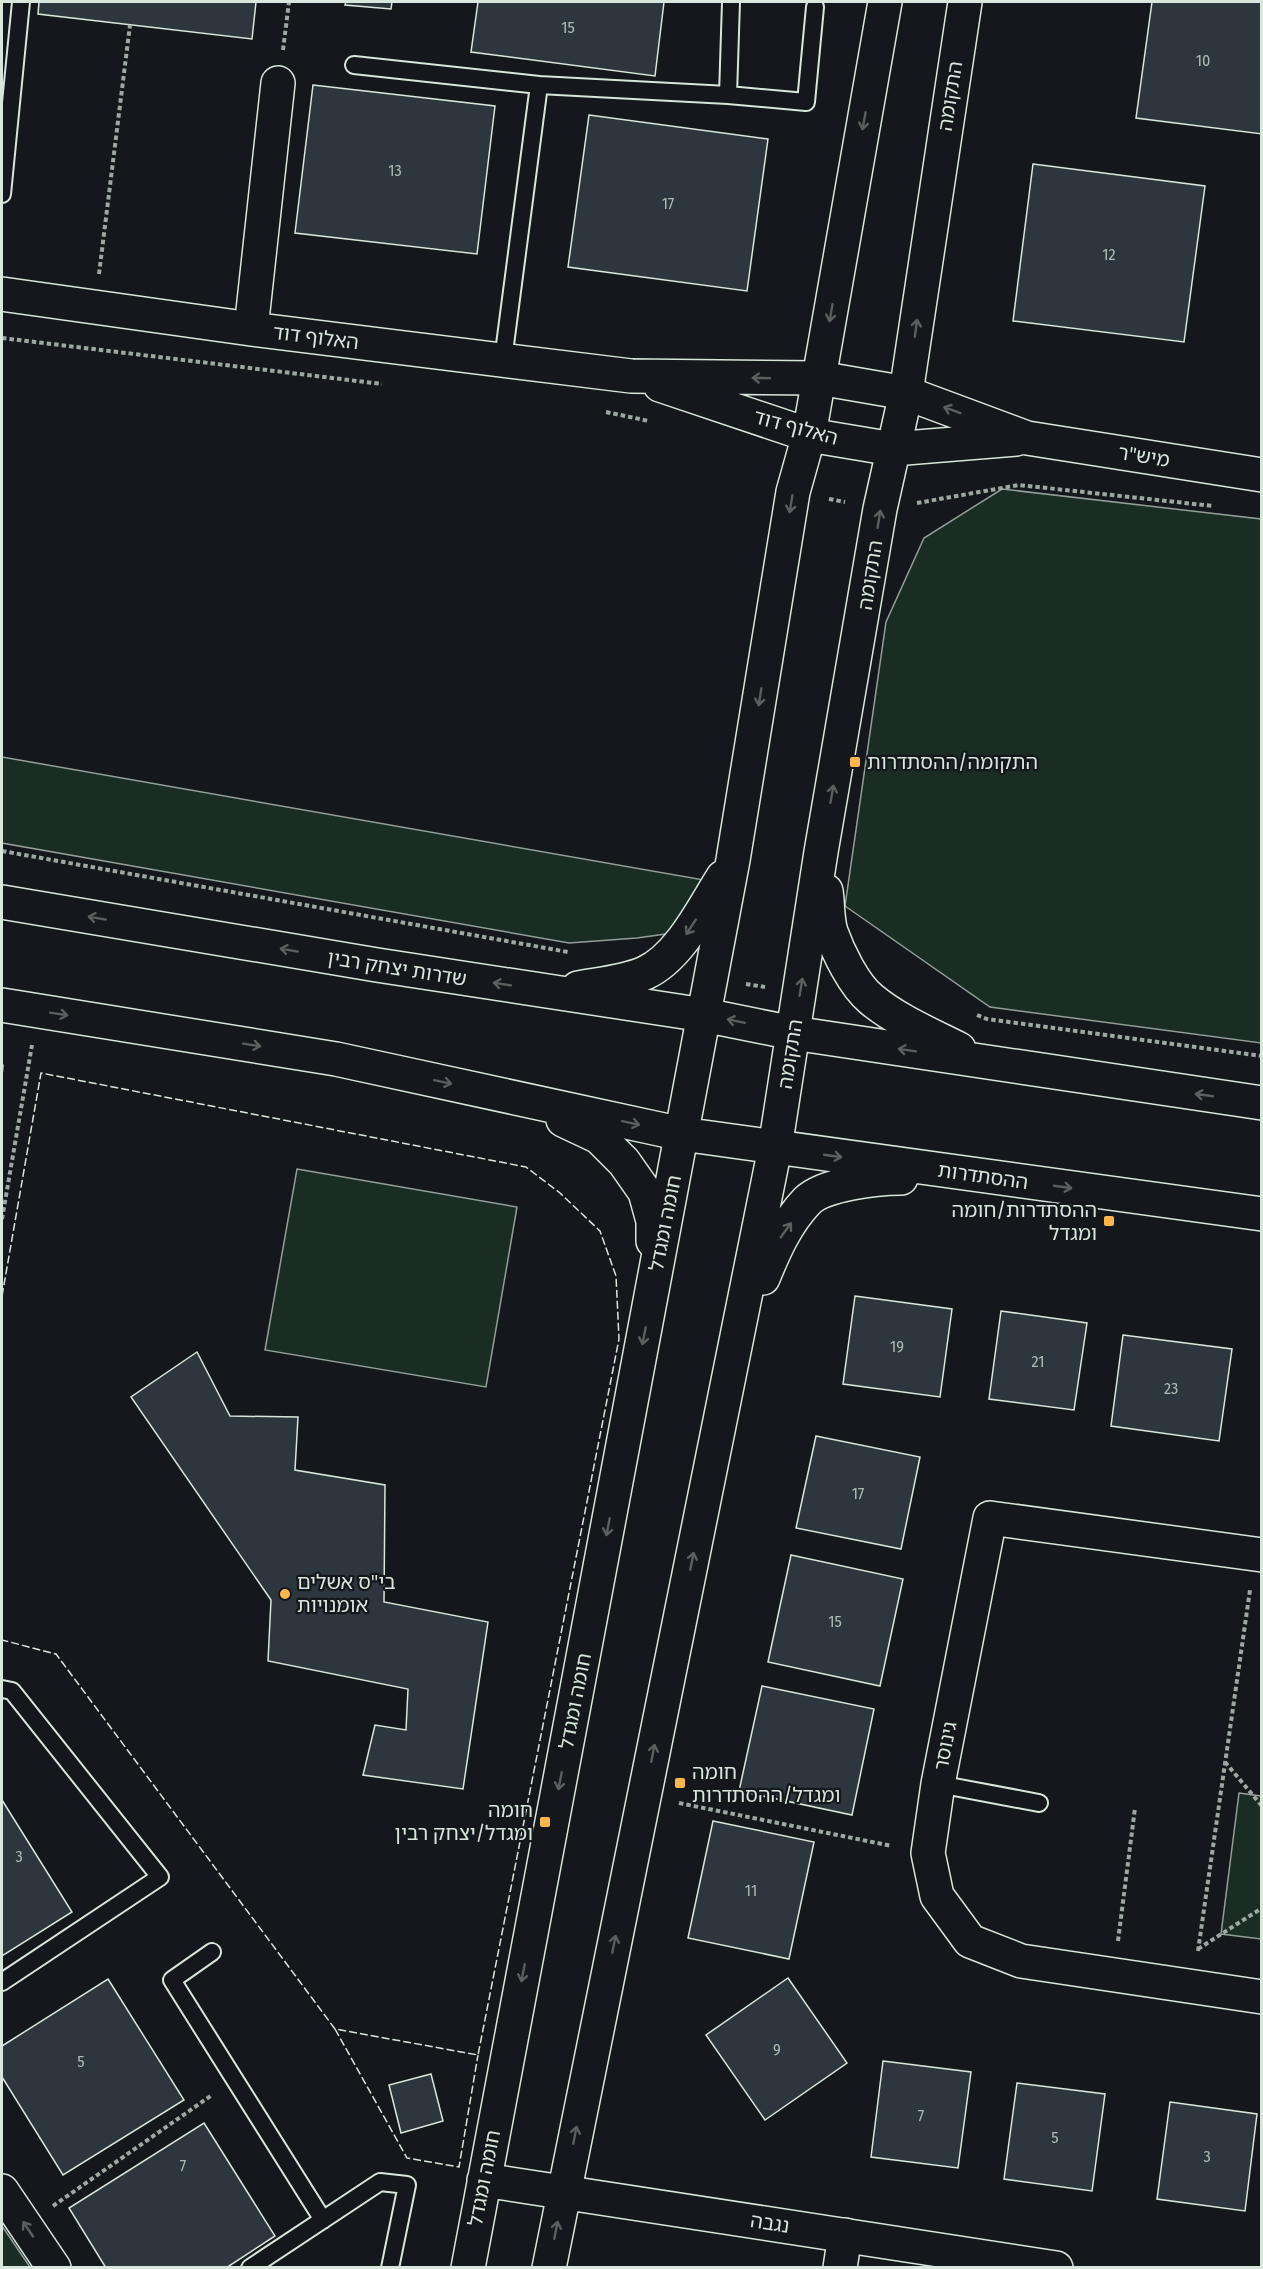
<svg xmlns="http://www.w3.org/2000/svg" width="1263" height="2269" font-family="'Fira Sans Condensed','Noto Sans Hebrew',sans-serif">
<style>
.green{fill:#1a2d24;stroke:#939e99;stroke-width:1.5}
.building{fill:#2c363c;stroke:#d8e6dc;stroke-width:1.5}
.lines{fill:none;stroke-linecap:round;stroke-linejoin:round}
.lane-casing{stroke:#d8e6dc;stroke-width:20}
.street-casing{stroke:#d8e6dc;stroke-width:36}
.secondary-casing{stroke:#d8e6dc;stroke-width:36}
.path{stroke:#9da8a2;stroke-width:4;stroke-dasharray:4.5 3;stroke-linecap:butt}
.lane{stroke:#14181c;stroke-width:16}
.street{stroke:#14181c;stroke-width:33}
.secondary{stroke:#14181c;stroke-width:33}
.fence{stroke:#d8e6dc;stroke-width:1.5;stroke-dasharray:8 3;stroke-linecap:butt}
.oneway{stroke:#59605f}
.poi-dot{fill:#ffb74d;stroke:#14181c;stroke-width:2}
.labels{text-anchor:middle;stroke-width:4.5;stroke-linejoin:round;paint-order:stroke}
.number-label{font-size:16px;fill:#adbab4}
.street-label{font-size:20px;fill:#d8e6dc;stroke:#14181c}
.poi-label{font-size:20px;fill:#d8e6dc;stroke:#14181c;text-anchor:start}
</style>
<rect width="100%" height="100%" fill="#14181c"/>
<path class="green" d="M 1002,489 L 1261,519 L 1261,1043 L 990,1007 L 845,906 L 886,622 L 924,538 Z
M 2,757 L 704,880 L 673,933 L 637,938 L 569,943 L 2,843 Z
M 297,1169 L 517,1207 L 486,1387 L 265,1350 Z
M 1239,1793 L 1261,1796 L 1261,1939 L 1221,1934 Z
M 2,2226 L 30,2267 L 2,2267 Z"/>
<path class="building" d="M 39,2 L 256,2 L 252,39 L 38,14 Z
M 346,2 L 392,2 L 391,9 L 345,5 Z
M 478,2 L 664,2 L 655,76 L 471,52 Z
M 1152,2 L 1262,2 L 1262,134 L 1136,118 Z
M 313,85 L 495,106 L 477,254 L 295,233 Z
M 589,115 L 768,139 L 747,291 L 568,267 Z
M 1033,164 L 1205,186 L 1184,342 L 1013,321 Z
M 855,1296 L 952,1309 L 940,1397 L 843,1384 Z
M 1001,1311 L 1087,1323 L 1074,1410 L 989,1399 Z
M 1123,1335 L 1232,1349 L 1219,1441 L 1111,1426 Z
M 197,1352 L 230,1416 L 298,1417 L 295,1470 L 385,1485 L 384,1602 L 488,1622 L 463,1789 L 363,1775 L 375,1725 L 406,1730 L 408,1689 L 268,1661 L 271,1600 L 131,1397 Z
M 816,1436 L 920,1457 L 901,1549 L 796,1528 Z
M 791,1555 L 903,1579 L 880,1686 L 768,1662 Z
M 762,1686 L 874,1709 L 852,1815 L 739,1791 Z
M 2,1800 L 72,1912 L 2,1956 Z
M 713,1821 L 814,1842 L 789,1959 L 688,1938 Z
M 788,1978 L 847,2063 L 765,2120 L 706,2035 Z
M 108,1979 L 184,2100 L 63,2175 L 2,2077 L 2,2046 Z
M 883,2061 L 971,2072 L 958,2168 L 871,2157 Z
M 431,2074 L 443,2121 L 401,2133 L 389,2085 Z
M 1017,2083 L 1105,2094 L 1092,2191 L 1004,2179 Z
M 1170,2102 L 1257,2114 L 1245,2211 L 1157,2199 Z
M 204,2123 L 275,2236 L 226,2268 L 106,2268 L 69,2208 Z"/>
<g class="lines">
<g class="lane-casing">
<path id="lane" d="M 354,65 L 539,85 L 728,95 L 731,2
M 728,95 L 806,102 L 815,7
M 2,194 L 21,2
M 503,360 L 539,85
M 2,1689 L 12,1691 L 160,1877 L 2,1982
M 938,1784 L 1039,1803
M 212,1952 L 172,1980 L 323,2220
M 250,2268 L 380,2182 L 407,2185 L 390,2268"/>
</g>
<g class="street-casing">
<path id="street" d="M 2,294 L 251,329 L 631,376 L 819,378 L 906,393 L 1027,438 L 1262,475
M 251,329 L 278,83
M 660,385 L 809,435 L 893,449 L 1016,439
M 1262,1555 L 990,1518 L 938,1784 L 928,1853 L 937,1896 L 970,1941 L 1021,1961 L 1262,1997
M 2,2191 L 54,2268
M 840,2268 L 845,2235"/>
</g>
<g class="secondary-casing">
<path id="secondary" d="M 826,891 C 828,904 827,919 831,932 C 838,952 854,985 871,999 C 896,1020 929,1034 959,1049
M 2,902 L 377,965 L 704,1015 L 793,1033 L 1262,1103
M 578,988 C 600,984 625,982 645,973 C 680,957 703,908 723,877
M 2,1005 L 336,1059 L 682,1134 L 1262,1214
M 563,1120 L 599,1137 L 624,1162 L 645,1192 L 653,1221 L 653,1241
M 763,1278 C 774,1251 786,1223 807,1201 C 824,1184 877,1178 901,1178
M 484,2180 L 1056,2268
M 468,2268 L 733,860 L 793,492 L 809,435 L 819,378 L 885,2
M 549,2268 L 775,1148 L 821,852 L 880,509 L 906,393 L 965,2"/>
</g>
<path class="path" d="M 283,50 L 289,2
M 99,274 L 130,25
M 2,338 L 382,384
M 606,412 L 649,421
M 829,499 L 845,502
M 917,503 L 1019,485 L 1213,506
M 2,851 L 568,952
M 746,984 L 765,987
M 977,1015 L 987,1019 L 1262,1056
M 2,1219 L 32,1045
M 1225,1762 L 1262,1806
M 679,1803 L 892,1846
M 1118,1941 L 1135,1808
M 1198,1949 L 1262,1908
M 1198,1951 L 1250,1590
M 53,2206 L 212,2095"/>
<use href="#lane" class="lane"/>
<use href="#street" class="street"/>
<use href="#secondary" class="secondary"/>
<path class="fence" d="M 2,1065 L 3,1065 L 2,1077
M 2,1296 L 41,1073 L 526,1167 L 560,1193 L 600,1231 L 616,1276 L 619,1339 L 478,2055 L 335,2029 L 56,1654 L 2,1640
M 335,2029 L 407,2158 L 459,2167 L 478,2055"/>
</g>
<defs><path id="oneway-shaft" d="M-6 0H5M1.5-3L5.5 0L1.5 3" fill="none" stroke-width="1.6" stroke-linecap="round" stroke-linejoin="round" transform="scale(1.5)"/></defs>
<g class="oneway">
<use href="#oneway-shaft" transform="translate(864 121) rotate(100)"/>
<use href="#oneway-shaft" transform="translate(831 313) rotate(100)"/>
<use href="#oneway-shaft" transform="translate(916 328) rotate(-82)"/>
<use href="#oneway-shaft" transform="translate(761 378) rotate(-179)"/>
<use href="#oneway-shaft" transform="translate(952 410) rotate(-160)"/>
<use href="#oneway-shaft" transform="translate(791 504) rotate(99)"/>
<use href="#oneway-shaft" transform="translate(879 519) rotate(-81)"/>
<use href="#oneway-shaft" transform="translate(760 697) rotate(99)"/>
<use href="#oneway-shaft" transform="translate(832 794) rotate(-80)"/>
<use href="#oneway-shaft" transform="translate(97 918) rotate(-170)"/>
<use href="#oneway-shaft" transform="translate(691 927) rotate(123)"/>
<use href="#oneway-shaft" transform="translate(289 950) rotate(-170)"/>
<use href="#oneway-shaft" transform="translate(502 984) rotate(-171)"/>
<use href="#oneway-shaft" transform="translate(801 987) rotate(-81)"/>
<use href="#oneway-shaft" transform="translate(59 1014) rotate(9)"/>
<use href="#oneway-shaft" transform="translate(736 1021) rotate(-168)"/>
<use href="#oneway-shaft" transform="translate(252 1045) rotate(9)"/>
<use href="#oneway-shaft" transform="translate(907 1050) rotate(-171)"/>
<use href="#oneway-shaft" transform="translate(443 1082) rotate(12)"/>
<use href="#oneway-shaft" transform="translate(1204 1095) rotate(-172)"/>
<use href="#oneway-shaft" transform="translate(631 1123) rotate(12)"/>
<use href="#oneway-shaft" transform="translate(833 1156) rotate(8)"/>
<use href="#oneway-shaft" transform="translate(1063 1187) rotate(8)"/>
<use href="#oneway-shaft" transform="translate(786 1230) rotate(-54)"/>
<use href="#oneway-shaft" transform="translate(644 1336) rotate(101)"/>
<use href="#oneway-shaft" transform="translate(608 1527) rotate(101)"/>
<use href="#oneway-shaft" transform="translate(692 1561) rotate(-79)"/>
<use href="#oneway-shaft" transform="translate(653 1753) rotate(-79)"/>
<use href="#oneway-shaft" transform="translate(560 1781) rotate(101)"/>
<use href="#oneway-shaft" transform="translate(614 1944) rotate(-79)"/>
<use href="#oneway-shaft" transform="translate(523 1973) rotate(101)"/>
<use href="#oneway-shaft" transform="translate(575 2135) rotate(-79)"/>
<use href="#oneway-shaft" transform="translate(28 2229) rotate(-124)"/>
<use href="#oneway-shaft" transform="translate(556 2230) rotate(-79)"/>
</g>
<g class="poi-dot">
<rect x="849" y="756" width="12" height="12" rx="3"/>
<rect x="1103" y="1215" width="12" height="12" rx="3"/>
<circle cx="285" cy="1594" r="6"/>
<rect x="674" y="1777" width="12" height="12" rx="3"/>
<rect x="539" y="1816" width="12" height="12" rx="3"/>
</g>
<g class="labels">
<g class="number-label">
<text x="568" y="33">15</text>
<text x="1203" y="66">10</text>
<text x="395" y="176">13</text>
<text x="668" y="209">17</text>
<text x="1109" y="260">12</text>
<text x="897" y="1352">19</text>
<text x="1038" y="1367">21</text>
<text x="1171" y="1394">23</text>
<text x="858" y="1499">17</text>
<text x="835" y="1627">15</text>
<text x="19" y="1862">3</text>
<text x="751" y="1896">11</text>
<text x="777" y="2055">9</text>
<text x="81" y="2067">5</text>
<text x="921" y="2121">7</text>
<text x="1055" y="2143">5</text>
<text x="1207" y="2162">3</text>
<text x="183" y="2171">7</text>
</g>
<g class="street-label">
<text transform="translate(950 96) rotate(-81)" y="7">התקומה</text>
<text transform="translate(316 337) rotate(7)" y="7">האלוף דוד</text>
<text transform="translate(796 427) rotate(15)" y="7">האלוף דוד</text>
<text transform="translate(1144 456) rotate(9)" y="7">מיש"ר</text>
<text transform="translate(870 575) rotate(-81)" y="7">התקומה</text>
<text transform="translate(397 968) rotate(9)" y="7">שדרות יצחק רבין</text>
<text transform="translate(790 1054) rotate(-81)" y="7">התקומה</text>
<text transform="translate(983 1176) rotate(8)" y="7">ההסתדרות</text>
<text transform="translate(665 1223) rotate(-79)" y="7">חומה ומגדל</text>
<text transform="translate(575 1701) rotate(-79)" y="7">חומה ומגדל</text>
<text transform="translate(945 1746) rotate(-79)" y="7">גינוסר</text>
<text transform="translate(484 2178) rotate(-79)" y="7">חומה ומגדל</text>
<text transform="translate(770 2223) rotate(9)" y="7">נגבה</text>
</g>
<g class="poi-label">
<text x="867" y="769">התקומה/ההסתדרות</text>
<text x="1097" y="1217" text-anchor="end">ההסתדרות/חומה<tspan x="1097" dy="23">ומגדל</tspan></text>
<text x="297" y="1589">בי"ס אשלים<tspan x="297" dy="23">אומנויות</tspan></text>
<text x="692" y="1779">חומה<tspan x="692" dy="23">ומגדל/ההסתדרות</tspan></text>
<text x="533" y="1817" text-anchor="end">חומה<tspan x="533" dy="23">ומגדל/יצחק רבין</tspan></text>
</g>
</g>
<rect width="1263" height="2269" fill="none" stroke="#d8e6dc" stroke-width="6"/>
</svg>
